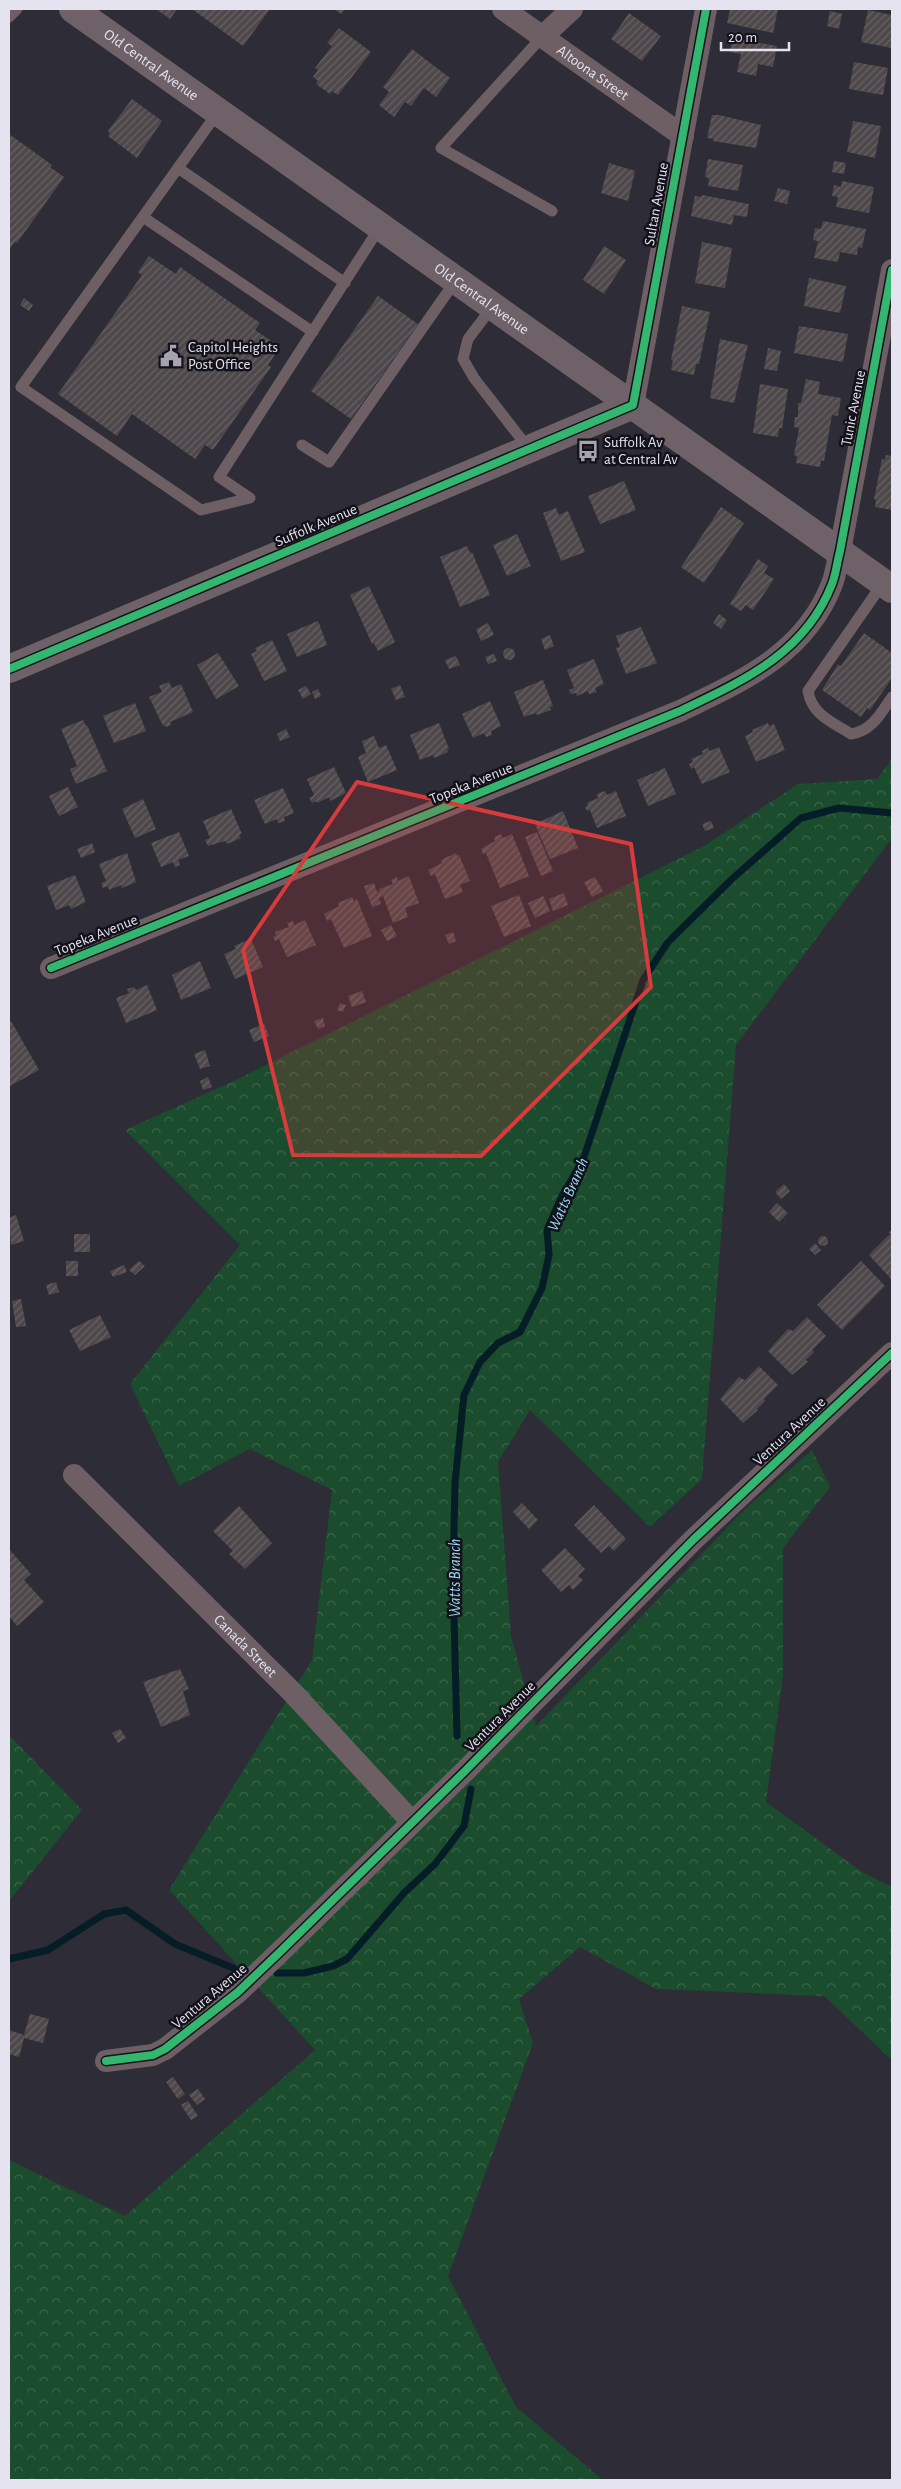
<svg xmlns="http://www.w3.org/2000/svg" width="901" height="2489" font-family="'Alegreya Sans',sans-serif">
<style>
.forest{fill:url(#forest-crowns)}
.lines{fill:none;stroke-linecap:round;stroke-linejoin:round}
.stream{stroke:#051d27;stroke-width:7}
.building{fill:url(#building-hatch)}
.lane{stroke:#6d5f64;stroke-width:11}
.street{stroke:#6d5f64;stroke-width:22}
.secondary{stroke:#6f6168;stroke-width:28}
.cycleway-casing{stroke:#13121a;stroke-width:11}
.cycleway{stroke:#33b770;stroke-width:8}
.marked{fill:#d83b3c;fill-opacity:0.2;stroke:#d83b3c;stroke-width:4;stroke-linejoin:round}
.labels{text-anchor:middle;stroke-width:5;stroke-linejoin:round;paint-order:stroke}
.street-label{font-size:15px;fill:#e5e3f0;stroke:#13121a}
.poi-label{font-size:15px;fill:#e5e3f0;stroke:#13121a;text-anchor:start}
.water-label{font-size:16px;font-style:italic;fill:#99daf7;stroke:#13121a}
</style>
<defs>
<pattern id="forest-crowns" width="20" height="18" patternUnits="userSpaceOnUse" patternTransform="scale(1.25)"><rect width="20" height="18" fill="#1a4c2d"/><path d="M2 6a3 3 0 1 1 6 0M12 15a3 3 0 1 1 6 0" fill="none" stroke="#3b664c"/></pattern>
<pattern id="building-hatch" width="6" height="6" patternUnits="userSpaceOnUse" patternTransform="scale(1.25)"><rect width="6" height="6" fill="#4e484b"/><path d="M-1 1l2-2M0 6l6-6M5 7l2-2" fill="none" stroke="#676265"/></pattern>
</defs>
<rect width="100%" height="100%" fill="#2e2c36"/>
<path class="forest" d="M 892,758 L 892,838 L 736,1045 L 702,1479 L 650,1527 L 530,1410 L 498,1462 L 511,1636 L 536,1726 L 744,1510 L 812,1450 L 830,1487 L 783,1548 L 783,1676 L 766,1802 L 862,1872 L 892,1887 L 892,2060 L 824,1996 L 656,1989 L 580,1947 L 519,1999 L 533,2043 L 448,2276 L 516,2407 L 603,2480 L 9,2480 L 9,2160 L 125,2216 L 315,2050 L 169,1890 L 312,1660 L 332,1490 L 250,1449 L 179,1486 L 130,1384 L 240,1245 L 125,1130 L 236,1080 L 704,846 L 798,784 L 877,779 Z
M 9,1735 L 82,1810 L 9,1901 Z"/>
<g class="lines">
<path class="stream" d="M 457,1736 L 453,1577 L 455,1483 L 464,1395 L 480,1362 L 498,1343 L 520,1332 L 542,1288 L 549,1255 L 547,1230 L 562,1196 L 583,1160 L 643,980 L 668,942 L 732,879 L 801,818 L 839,808 L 892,813
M 9,1959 L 48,1950 L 104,1914 L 126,1910 L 175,1944 L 233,1968
M 277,1973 L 304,1973 L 333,1966 L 347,1959 L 404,1893 L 435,1864 L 464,1826 L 471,1789"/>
</g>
<path class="building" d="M 156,9 L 177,9 L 170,19 Z
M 192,9 L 270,9 L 243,46 Z
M 334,9 L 345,9 L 341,14 Z
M 730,9 L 778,9 L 773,33 L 727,23 Z
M 868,10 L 892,15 L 892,48 L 861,42 Z
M 830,11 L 842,14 L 839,29 L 827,26 Z
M 629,13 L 661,36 L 642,61 L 611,39 Z
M 339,28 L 371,52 L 338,95 L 332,91 L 330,94 L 316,84 L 318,81 L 313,77 L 318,70 L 315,68 L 332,46 L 327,43 Z
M 733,38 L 777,46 L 773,67 L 758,64 L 756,76 L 737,72 L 741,54 L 730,52 Z
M 412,49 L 450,78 L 436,97 L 424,88 L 411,106 L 405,102 L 394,117 L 379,105 L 389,92 L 383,87 Z
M 854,62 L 888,68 L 883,95 L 849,89 Z
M 132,99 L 162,121 L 137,158 L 108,136 L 110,133 L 108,131 Z
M 712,115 L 719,115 L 761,125 L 756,148 L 713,141 L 714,139 L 707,138 Z
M 853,121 L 881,126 L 875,158 L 847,152 Z
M 9,134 L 52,165 L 50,167 L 64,177 L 17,243 L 15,242 L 9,250 Z
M 708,159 L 743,165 L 738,191 L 708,186 L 709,178 L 705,177 Z
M 834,161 L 846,163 L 844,174 L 832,172 Z
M 609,163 L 635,171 L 628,201 L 601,193 Z
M 842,181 L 874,187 L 869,213 L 836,207 L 838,197 L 832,196 L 834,185 L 841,187 Z
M 778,188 L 790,191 L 787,204 L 774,201 Z
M 702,195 L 749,204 L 747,217 L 734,215 L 732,225 L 691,216 L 695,196 L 701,197 Z
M 823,221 L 866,229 L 862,248 L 858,247 L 857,255 L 840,252 L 838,262 L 814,258 L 818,241 L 813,240 L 815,228 L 821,229 Z
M 702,242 L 732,248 L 725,288 L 695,283 Z
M 604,246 L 626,260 L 604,294 L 583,280 Z
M 149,256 L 176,274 L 180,267 L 260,323 L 255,330 L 280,347 L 268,365 L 271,367 L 213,450 L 205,445 L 195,459 L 132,414 L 117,436 L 58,394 L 142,275 L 138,272 Z
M 809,278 L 846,286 L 840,313 L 804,306 Z
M 378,296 L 418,324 L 351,419 L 311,391 Z
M 24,298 L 33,305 L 29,311 L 20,305 Z
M 682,306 L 710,312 L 699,364 L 696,364 L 694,375 L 671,370 L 673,360 L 671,360 Z
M 799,326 L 848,334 L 843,362 L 794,353 Z
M 720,339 L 748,345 L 734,403 L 710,398 Z
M 768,348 L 781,351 L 777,371 L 764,369 Z
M 806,379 L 820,382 L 818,394 L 841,398 L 838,416 L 832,415 L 824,461 L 821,460 L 820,467 L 796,463 L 797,456 L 794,455 L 799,428 L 794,427 L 795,417 L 798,417 L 798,403 L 801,403 Z
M 760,384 L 788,389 L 782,429 L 779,428 L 778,437 L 753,433 Z
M 886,455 L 892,456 L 892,510 L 875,507 L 876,500 L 874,499 L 882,459 L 885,460 Z
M 624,481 L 636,510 L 600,524 L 588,496 Z
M 721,507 L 744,523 L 704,583 L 681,567 Z
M 556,508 L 559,515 L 568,511 L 585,552 L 561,561 L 543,513 Z
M 517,534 L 531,566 L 507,576 L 493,545 Z
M 467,546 L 470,553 L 472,552 L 490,595 L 460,607 L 440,557 Z
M 758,559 L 768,566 L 764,573 L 774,579 L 753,610 L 746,605 L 741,611 L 730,604 Z
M 369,586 L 395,642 L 378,651 L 374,643 L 372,644 L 350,595 Z
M 719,614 L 727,620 L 721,629 L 713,623 Z
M 318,621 L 327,645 L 297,657 L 287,634 Z
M 488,623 L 494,635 L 481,641 L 476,629 Z
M 641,627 L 657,663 L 626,674 L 616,648 L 620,647 L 616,636 Z
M 864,633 L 892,653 L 892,678 L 870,710 L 867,708 L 861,717 L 822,690 L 838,664 L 841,666 Z
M 550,635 L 554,646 L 545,650 L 541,639 Z
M 272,640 L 287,671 L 264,681 L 251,654 L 257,651 L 255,648 Z
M503 654a6 6 0 1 1 12 0a6 6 0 1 1-12 0Z
M 218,653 L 239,686 L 216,699 L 197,665 Z
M 494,654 L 497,661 L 488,664 L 485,657 Z
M 456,656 L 460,665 L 449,669 L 445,660 Z
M 594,659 L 604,684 L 595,688 L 597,692 L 589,694 L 588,691 L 577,696 L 576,693 L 571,694 L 569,690 L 574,688 L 567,670 Z
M 543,680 L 553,706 L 550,707 L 551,710 L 537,715 L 536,713 L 524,717 L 514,692 Z
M 169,682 L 172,688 L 181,684 L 193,712 L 170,722 L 171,725 L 166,727 L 165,725 L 163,726 L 149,697 L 162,692 L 159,686 Z
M 400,685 L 405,697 L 396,700 L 391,689 Z
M 306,686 L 311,694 L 303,699 L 298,690 Z
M 318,689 L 321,696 L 315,699 L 312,692 Z
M 490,701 L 501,726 L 491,731 L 492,735 L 486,737 L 484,733 L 473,738 L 462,714 Z
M 135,703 L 146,731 L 114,743 L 103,716 Z
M 83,720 L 86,726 L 87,725 L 107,771 L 76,784 L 70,769 L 77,766 L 61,729 Z
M 439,723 L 449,749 L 447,750 L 448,752 L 434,758 L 433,755 L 420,760 L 410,735 Z
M 768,723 L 769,726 L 774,724 L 785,750 L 756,762 L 745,736 L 753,732 L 752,730 Z
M 286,729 L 290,737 L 280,741 L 277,734 Z
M 374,736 L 379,748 L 386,745 L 397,770 L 368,782 L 358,757 L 366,753 L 362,741 Z
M 719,747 L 730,772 L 702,784 L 694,767 L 691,769 L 689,764 L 693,762 L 691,759 L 703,754 L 702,751 L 708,748 L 710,751 Z
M 334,767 L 346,793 L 330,801 L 329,797 L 317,803 L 316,801 L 312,803 L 309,798 L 314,795 L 307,779 Z
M 665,768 L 676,794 L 648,806 L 637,780 Z
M 68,787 L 78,807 L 59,816 L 49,796 Z
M 283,788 L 294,813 L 284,817 L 285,821 L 278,823 L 277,819 L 265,824 L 254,800 Z
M 605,791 L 607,795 L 616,791 L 626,816 L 597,828 L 590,810 L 587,811 L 585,807 L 588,806 L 587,803 L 598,798 L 597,794 Z
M 143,799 L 156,829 L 135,838 L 122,809 Z
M 231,809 L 242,834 L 239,835 L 241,838 L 227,844 L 225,841 L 208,846 L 205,840 L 210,838 L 203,821 Z
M 563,811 L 578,848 L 550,859 L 535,824 Z
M 711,821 L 714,828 L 705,831 L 702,824 Z
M 179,832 L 189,856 L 178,860 L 180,865 L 175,867 L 173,862 L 161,867 L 151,843 Z
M 537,832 L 553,871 L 541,876 L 525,837 Z
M 501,834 L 503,838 L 512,834 L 529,876 L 500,888 L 486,853 L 483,854 L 481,849 L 495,841 L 494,837 Z
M 92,843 L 95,852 L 81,858 L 77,849 Z
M 127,853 L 136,882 L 122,888 L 121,885 L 109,890 L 108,886 L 103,888 L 101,883 L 106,881 L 99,864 Z
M 456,853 L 457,856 L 459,855 L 470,881 L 460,885 L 463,892 L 445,899 L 435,874 L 431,876 L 428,870 L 442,863 L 441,860 Z
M 75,875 L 86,902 L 71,909 L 69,905 L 56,910 L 47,886 Z
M 409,876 L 419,903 L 405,908 L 408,917 L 393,923 L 383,896 L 379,898 L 381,904 L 372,907 L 364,886 L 374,883 L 377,892 L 380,891 L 379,889 L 393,884 L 391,880 L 397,877 L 398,881 Z
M 595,877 L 603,891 L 592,897 L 584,882 Z
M 564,893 L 568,905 L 553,911 L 549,899 Z
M 519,895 L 531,926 L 504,937 L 491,906 Z
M 543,896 L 550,911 L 535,918 L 528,903 Z
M 352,897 L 354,901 L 357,899 L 372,936 L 344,948 L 331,919 L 327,921 L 324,914 L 339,906 L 338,903 Z
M 305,920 L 316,945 L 287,957 L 279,939 L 275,941 L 273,937 L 276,935 L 275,932 L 289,927 L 287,923 L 293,921 L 294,925 Z
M 391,925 L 397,936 L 387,941 L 381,930 Z
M 453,932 L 456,941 L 449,944 L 445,935 Z
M 251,939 L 263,967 L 235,979 L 224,954 L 236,949 L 234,946 Z
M 200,961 L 211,988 L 181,1000 L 172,975 Z
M 147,985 L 157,1010 L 126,1023 L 116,998 L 129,993 L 127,989 L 134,987 L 136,990 Z
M 362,991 L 366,1002 L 352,1007 L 348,996 Z
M 340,1003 L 346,1005 L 343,1012 L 337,1010 Z
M 323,1018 L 325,1026 L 318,1029 L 314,1021 Z
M 11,1021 L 39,1070 L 10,1086 L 9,1022 Z
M 264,1024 L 269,1036 L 254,1042 L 249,1030 Z
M 205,1050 L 210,1066 L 200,1069 L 194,1054 Z
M 208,1077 L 212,1087 L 203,1090 L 200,1081 Z
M 784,1184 L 790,1191 L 781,1199 L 775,1192 Z
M 777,1203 L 788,1213 L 779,1222 L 769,1212 Z
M 16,1215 L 24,1241 L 11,1245 L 9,1218 Z
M 892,1229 L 892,1280 L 869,1255 L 890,1234 L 889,1232 Z
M 74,1234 L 90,1234 L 90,1252 L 74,1252 Z
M818 1241a5 5 0 1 1 10 0a5 5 0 1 1-10 0Z
M 815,1243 L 821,1250 L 815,1255 L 809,1249 Z
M 66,1261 L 78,1261 L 78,1276 L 66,1276 Z
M 139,1261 L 145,1266 L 135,1275 L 129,1270 Z
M 861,1261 L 885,1286 L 842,1330 L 817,1305 Z
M 124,1265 L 127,1272 L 113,1277 L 110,1271 Z
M 56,1282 L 59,1292 L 49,1295 L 46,1285 Z
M 21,1299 L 26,1326 L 16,1327 L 12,1301 Z
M 100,1315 L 111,1337 L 80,1351 L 69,1330 Z
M 807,1317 L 826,1336 L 812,1350 L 814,1352 L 806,1360 L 808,1362 L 792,1375 L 768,1351 L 788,1329 L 793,1331 Z
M 759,1366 L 778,1385 L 764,1399 L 765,1401 L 757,1409 L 758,1410 L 743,1423 L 720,1399 L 739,1377 L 745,1380 Z
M 522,1503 L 538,1520 L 529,1529 L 513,1512 Z
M 594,1505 L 626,1539 L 614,1551 L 609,1546 L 601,1553 L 574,1525 Z
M 239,1506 L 272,1543 L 245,1569 L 229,1554 L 233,1551 L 213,1531 Z
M 565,1548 L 585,1569 L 578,1576 L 583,1580 L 573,1590 L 569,1585 L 561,1592 L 541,1570 Z
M 9,1549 L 31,1574 L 24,1580 L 44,1602 L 17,1626 L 9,1616 Z
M 180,1669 L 189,1689 L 183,1691 L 190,1715 L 161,1727 L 143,1682 Z
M 120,1729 L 126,1738 L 118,1743 L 112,1733 Z
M 30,2014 L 49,2019 L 43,2043 L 24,2038 L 19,2057 L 9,2054 L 9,2030 L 24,2035 Z
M 173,2077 L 185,2094 L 178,2099 L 166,2082 Z
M 198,2089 L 205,2099 L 197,2105 L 189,2095 Z
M 188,2101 L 198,2116 L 191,2120 L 181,2105 Z"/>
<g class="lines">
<path class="lane" d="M 9,17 L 17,9
M 542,37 L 441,148 L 552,211
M 218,112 L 21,387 L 201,510 L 250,498 L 219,477 L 380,227
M 178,168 L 345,283
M 143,217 L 313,332
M 493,306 L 468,339 L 463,359 L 474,378 L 529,449
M 302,445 L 329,462 L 456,280
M 883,583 L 808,691 C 812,715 832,722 851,734 C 872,731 881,713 892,697"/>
<g class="street">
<path id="s1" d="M 503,9 L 683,136"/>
<path d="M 542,37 L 572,9"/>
<path d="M 633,405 L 706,9"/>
<path d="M 51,968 L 680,711 C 742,681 805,654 832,584 C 836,574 837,562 840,551 L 892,270"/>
<path id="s2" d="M 74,1475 L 292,1692 L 412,1822"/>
<path d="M 106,2061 L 153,2055 L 165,2049 L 238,1992 L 283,1949 L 465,1771 L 693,1540 L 892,1353"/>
</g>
<g class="secondary">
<path id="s3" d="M 73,9 L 892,589"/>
<path d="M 9,669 L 633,405"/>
</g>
<g class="cycleway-casing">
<path id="cycleway" d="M 9,669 L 633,405 L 706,9
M 51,968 L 680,711 C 742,681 805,654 832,584 C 836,574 837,562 840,551 L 892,270
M 106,2061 L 153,2055 L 165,2049 L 238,1992 L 283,1949 L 465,1771 L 693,1540 L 892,1353"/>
</g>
<use href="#cycleway" class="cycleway"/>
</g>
<path class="marked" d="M 357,782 L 631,844 L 651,987 L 481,1156 L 293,1155 L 243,950 Z"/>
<defs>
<g id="civic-bare" transform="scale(1.725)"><path d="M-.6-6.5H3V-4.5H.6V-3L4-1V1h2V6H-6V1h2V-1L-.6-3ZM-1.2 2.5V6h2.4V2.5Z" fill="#a5a3af" stroke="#13121a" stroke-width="2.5" paint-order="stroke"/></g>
<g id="bus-bare" transform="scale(1.725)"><path d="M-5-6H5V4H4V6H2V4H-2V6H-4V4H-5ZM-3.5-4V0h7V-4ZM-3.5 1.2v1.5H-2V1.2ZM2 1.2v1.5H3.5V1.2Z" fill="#a5a3af" stroke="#13121a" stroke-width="2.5" paint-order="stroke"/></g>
</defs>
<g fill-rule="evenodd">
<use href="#civic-bare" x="171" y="356"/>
<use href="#bus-bare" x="588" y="451"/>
</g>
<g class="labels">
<g class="street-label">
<text dy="5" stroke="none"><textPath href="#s3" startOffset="96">Old Central Avenue</textPath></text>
<text dy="5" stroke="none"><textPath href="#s1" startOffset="110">Altoona Street</textPath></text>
<text transform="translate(656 204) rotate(-80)" y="5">Sultan Avenue</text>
<text dy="5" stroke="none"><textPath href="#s3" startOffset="501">Old Central Avenue</textPath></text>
<text transform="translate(853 408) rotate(-79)" y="5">Tunic Avenue</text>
<text transform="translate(316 525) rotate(-23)" y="5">Suffolk Avenue</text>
<text transform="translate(471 783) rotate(-22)" y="5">Topeka Avenue</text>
<text transform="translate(96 935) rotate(-22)" y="5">Topeka Avenue</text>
<text transform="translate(789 1431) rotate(-43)" y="5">Ventura Avenue</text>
<text dy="5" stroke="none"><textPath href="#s2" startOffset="242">Canada Street</textPath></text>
<text transform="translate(500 1716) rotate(-45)" y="5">Ventura Avenue</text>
<text transform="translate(209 1996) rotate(-40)" y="5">Ventura Avenue</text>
</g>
<g class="poi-label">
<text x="188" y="352">Capitol Heights<tspan x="188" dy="17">Post Office</tspan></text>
<text x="604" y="447">Suffolk Av<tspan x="604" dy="17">at Central Av</tspan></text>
</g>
<g class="water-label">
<text transform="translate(567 1194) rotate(-66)" y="6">Watts Branch</text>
<text transform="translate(454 1578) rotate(-90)" y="6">Watts Branch</text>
</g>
</g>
<rect width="901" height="2489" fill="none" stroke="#e5e3f0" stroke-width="20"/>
<path d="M721 42v8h68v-8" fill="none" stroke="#e5e3f0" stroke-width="2.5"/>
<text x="728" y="42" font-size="15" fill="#e5e3f0" stroke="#13121a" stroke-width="4" paint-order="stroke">20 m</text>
</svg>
